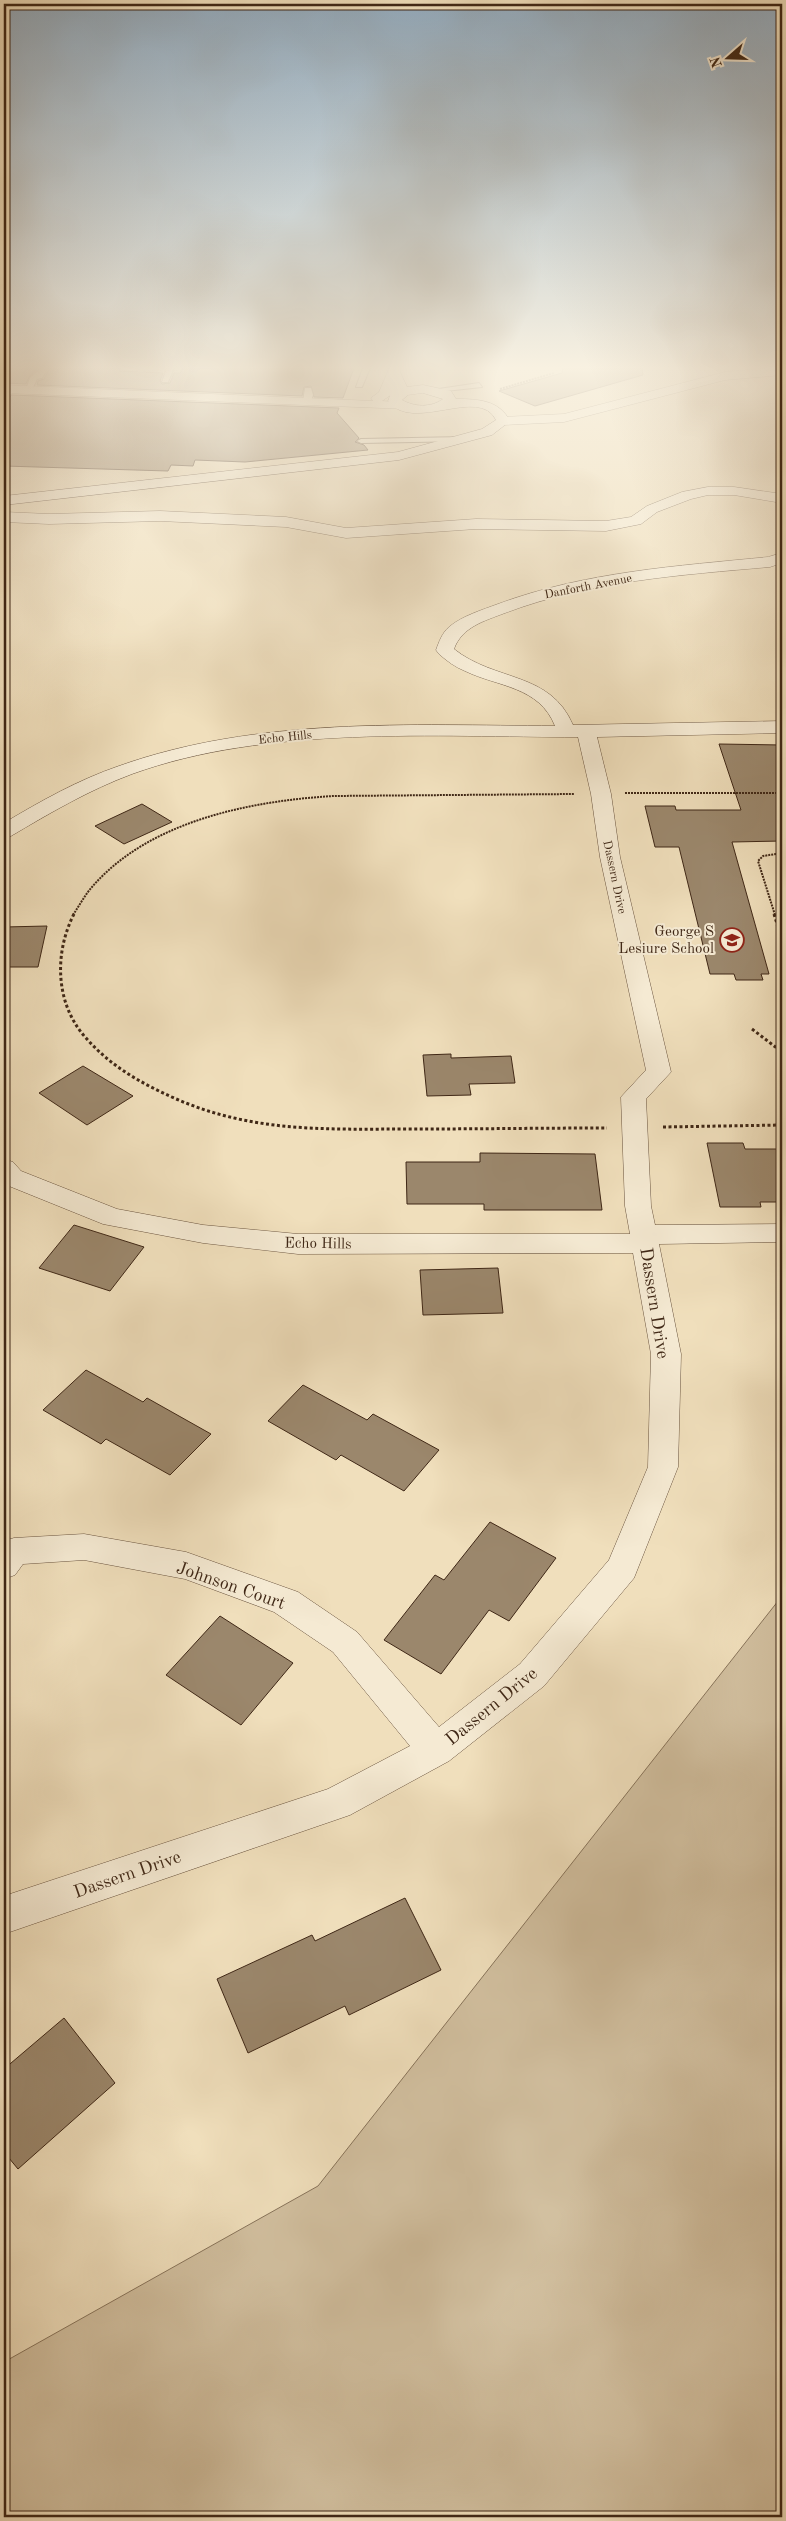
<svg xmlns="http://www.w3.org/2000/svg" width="786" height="2521" font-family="'Old Standard TT',serif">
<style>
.green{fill:#d2c0a0;stroke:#88745b}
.building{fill:#9b876c;stroke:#3f2716}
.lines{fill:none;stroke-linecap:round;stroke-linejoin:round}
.lane-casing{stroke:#6b5540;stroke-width:2}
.street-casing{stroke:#6b5540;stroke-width:1}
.secondary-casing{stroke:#3f2716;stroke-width:1}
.path-far1{stroke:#3f2716;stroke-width:2;stroke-dasharray:2 1;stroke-linecap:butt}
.path{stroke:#3f2716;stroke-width:3;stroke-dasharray:3 2.5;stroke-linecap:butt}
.lane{fill:#f5ead3;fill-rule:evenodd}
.street{fill:#f5ead3;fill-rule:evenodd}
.secondary{fill:#f5ead3;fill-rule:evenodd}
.labels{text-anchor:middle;stroke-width:4;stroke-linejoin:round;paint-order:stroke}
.far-street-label{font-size:12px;fill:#3f2716;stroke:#f5ead3}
.poi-label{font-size:15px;fill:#3f2716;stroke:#f5ead3;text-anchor:end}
.street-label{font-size:15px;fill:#3f2716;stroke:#f5ead3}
.near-street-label{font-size:18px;fill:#3f2716;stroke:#f5ead3}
</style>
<rect width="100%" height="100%" fill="#f0dfbc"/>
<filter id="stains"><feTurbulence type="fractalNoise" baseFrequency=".004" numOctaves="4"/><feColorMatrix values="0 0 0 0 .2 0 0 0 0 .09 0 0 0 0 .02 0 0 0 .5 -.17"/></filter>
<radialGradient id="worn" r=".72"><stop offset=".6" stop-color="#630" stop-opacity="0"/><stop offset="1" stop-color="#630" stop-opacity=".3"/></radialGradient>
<path class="green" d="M 782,1596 L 782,2517 L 4,2517 L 4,2362 L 318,2186 Z"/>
<path class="building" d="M 4,368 L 38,368 L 29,377 L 26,384 L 4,383 Z
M 50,368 L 121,368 L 119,371 L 163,373 L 160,381 L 162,384 L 170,383 L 174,373 L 180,373 L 183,368 L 354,368 L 343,398 L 314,397 L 311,386 L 304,387 L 302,396 L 37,385 L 38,381 L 44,379 Z
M 563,368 L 642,368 L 643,375 L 535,406 L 499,391 L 562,373 Z
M 12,395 L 339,408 L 337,413 L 359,438 L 355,442 L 364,445 L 368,450 L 245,462 L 195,460 L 193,466 L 171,465 L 168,471 L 4,466 L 4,403 Z
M 719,744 L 782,745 L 782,841 L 732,842 L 769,974 L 761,974 L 763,980 L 736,980 L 734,974 L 710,974 L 679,847 L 655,847 L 645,806 L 675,806 L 676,810 L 741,810 Z
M 142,804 L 172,822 L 124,844 L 95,826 Z
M 47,926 L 38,967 L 4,967 L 4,927 Z
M 451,1054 L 451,1058 L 511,1056 L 515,1083 L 469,1084 L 471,1095 L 427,1096 L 423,1055 Z
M 83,1066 L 133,1096 L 87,1125 L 39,1093 Z
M 707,1143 L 743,1143 L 745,1149 L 782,1149 L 782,1202 L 760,1202 L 761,1207 L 720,1207 Z
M 480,1153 L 595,1154 L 602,1210 L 484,1210 L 484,1204 L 407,1204 L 406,1162 L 480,1162 Z
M 74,1225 L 144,1247 L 110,1291 L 39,1268 Z
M 498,1268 L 503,1313 L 423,1315 L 420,1270 Z
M 86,1370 L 143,1402 L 147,1398 L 211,1434 L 170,1475 L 106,1439 L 101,1444 L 43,1410 Z
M 303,1385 L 367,1420 L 373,1414 L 439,1450 L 404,1491 L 341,1455 L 336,1460 L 268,1421 Z
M 490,1522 L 556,1558 L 509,1621 L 489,1610 L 441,1674 L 384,1640 L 435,1575 L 444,1580 Z
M 220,1616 L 293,1663 L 241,1725 L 166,1675 Z
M 405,1898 L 441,1970 L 349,2015 L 345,2006 L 248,2053 L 217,1979 L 312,1935 L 315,1941 Z
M 64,2018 L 115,2083 L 18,2169 L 4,2152 L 4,2069 Z"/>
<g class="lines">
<g class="lane-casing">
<path id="lane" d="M 41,368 L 48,368 L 42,378 L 37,379 L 31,392 L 25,392 L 30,378 Z
M 167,368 L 174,368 L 168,382 L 162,382 Z
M 363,368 L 370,368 L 362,387 L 356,387 Z
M 479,383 L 482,387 L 436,392 L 432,390 Z
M 9,387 L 16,389 L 4,401 L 4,395 Z
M 305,388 L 311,388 L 313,395 L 311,401 L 307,403 L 303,401 Z
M 463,437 L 467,439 L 466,441 L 361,443 L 357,441 L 361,439 Z"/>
</g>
<g class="street-casing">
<path id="street" d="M 394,368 L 400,372 L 392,394 L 382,401 L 408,403 L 410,406 L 408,409 L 4,393 L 4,385 L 373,401 L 371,398 L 379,392 L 389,369 Z
M 770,368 L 782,368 L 782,375 L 725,380 L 564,422 L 503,425 L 496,421 L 503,417 L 564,414 L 725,372 Z
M 708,487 L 734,487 L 782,494 L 782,503 L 734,495 L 708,495 L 691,499 L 657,512 L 641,524 L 606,531 L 476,529 L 346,538 L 286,527 L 160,521 L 49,524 L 4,522 L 4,512 L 49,514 L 160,511 L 286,517 L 346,528 L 476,519 L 606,521 L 631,517 L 647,506 L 682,492 Z
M 782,553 L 782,563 L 770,567 C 680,575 590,581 505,613 C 484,621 462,627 454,649 C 495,682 550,671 573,725 L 782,721 L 782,733 L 597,737 L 611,794 L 620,857 L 671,1072 L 646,1099 L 651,1206 L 655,1225 L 782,1224 L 782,1242 L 659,1244 L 681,1354 L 678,1467 L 634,1578 L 544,1686 L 449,1761 L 350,1815 L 4,1934 L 4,1896 L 328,1789 L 410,1746 L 333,1652 L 274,1612 L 185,1579 L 84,1560 L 23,1564 L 15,1575 L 4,1579 L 4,1541 L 14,1538 L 84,1534 L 186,1552 L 298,1592 L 357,1632 L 439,1727 L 520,1664 L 609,1560 L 648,1467 L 651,1354 L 633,1253 L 298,1254 L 203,1243 L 103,1224 L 4,1184 L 4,1159 L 13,1162 L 21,1171 L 117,1209 L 203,1225 L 298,1234 L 630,1234 L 625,1206 L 621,1097 L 646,1070 L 600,857 L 591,794 L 578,737 C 436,737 267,725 132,774 C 89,790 50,813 11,836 L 4,838 L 4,823 C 41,801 78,780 119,766 C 257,717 410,725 555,726 C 539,686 498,687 465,671 C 455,667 447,661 439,654 L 436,650 C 439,642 442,633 449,627 C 462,616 482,610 498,604 C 584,572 677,566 768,557 Z"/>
</g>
<g class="secondary-casing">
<path id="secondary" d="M 389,368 L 401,368 L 400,372 L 407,387 L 423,385 L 451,391 L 456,399 C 478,399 499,400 510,421 L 492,435 L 399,460 L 4,505 L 4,496 L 398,452 L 482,429 L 496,420 C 479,385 413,434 388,401 L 393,387 L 388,372 ZM 423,393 L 443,399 C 431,408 414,407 402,400 L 408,395 Z"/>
</g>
<path class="path-far1" d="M 500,389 L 554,373
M 625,793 L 782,793
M 73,915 C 79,906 85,895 92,887 C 149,821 250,801 333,796 L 574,794
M 775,915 L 758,861 L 763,856 L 782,853"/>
<path class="path" d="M 74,914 C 54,953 55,1004 86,1038 C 105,1060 129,1076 155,1089 C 243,1134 319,1129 414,1129 C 478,1129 543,1128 607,1128
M 774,914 L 782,940
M 752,1029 L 782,1052
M 663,1127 L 782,1125"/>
<use href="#lane" class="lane"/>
<use href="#street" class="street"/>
<use href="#secondary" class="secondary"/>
</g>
<linearGradient id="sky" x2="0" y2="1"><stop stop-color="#93acc0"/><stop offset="0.51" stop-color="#f8f1e1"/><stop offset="1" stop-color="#f8f1e1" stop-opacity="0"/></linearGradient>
<rect width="786" height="721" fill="url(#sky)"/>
<defs>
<g id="school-ring" transform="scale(1.25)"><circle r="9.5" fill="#f5ead3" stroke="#8f2418" stroke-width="1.5"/><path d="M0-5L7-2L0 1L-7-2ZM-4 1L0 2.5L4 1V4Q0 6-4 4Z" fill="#8f2418"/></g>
</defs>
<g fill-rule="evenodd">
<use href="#school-ring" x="732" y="940"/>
</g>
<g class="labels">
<g class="far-street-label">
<text transform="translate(588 586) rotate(-11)" y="4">Danforth Avenue</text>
<text transform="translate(285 737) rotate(-6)" y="4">Echo Hills</text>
<text transform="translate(615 877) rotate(78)" y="4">Dassern Drive</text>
</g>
<g class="poi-label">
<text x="714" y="936">George S<tspan x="714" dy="17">Lesiure School</tspan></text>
</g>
<g class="street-label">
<text transform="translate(318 1243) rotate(1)" y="5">Echo Hills</text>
</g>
<g class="near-street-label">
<text transform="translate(655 1303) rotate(81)" y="6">Dassern Drive</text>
<text transform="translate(231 1585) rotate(19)" y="6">Johnson Court</text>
<text transform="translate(491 1706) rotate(-39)" y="6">Dassern Drive</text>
<text transform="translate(127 1874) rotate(-19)" y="6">Dassern Drive</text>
</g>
</g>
<rect width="786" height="2521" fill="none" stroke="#f0dfbc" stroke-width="20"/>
<rect x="5" y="5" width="776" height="2511" fill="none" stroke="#3f2716" stroke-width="2.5"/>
<rect x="10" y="10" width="766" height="2501" fill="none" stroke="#3f2716"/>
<g transform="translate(728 58) rotate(250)" stroke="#f5ead3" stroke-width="4" paint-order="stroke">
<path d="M0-4L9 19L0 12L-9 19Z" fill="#3f2716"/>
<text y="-8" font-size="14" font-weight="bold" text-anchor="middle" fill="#3f2716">N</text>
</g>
<rect width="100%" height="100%" filter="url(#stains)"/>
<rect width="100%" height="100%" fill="url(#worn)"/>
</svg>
